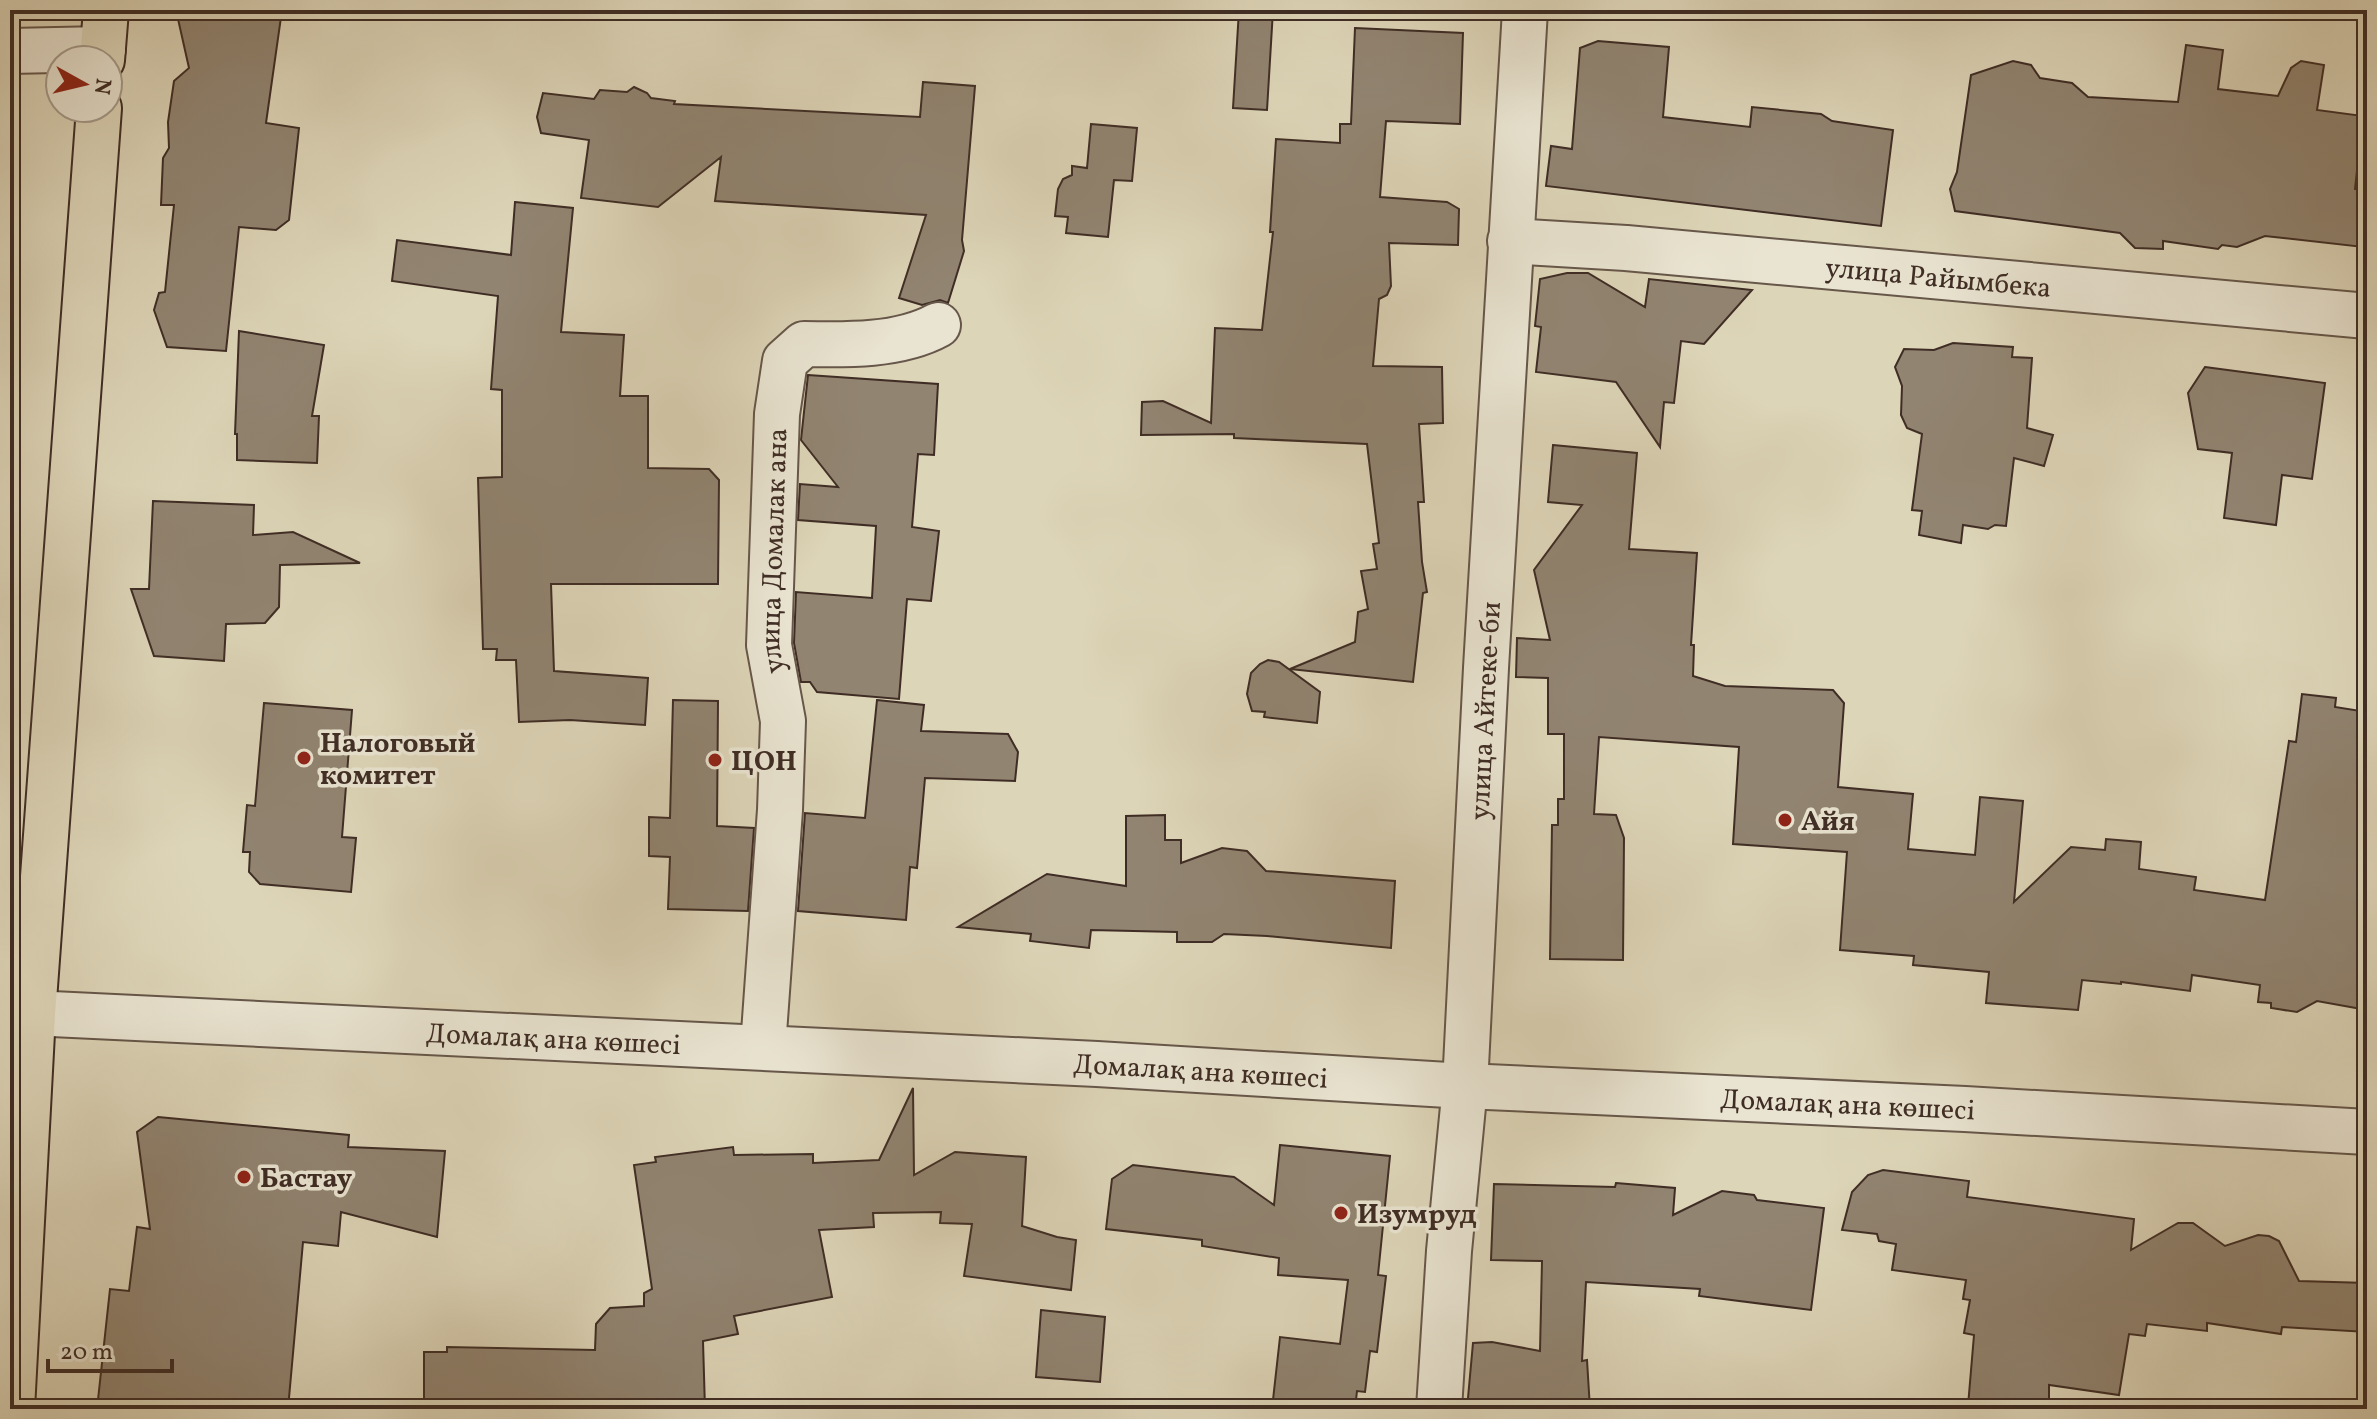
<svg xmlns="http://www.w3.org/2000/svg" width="2377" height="1419" font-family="Vollkorn,serif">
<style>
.building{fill:#918471;stroke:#3f2d25;stroke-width:2}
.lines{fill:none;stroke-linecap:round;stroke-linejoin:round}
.minor-casing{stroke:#66574a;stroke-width:48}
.major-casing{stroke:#3f2d25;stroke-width:48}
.minor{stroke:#e9e4d1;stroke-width:44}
.major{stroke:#ddd5b8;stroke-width:44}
.poi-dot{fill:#8f2418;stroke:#e9e4d1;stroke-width:3}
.labels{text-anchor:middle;stroke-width:7;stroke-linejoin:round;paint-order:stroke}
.street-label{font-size:28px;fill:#3f2d25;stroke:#e9e4d1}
.poi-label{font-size:28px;font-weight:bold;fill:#3f2d25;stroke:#e9e4d1;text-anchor:start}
</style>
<rect width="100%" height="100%" fill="#ddd5b8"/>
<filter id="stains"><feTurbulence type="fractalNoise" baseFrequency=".0025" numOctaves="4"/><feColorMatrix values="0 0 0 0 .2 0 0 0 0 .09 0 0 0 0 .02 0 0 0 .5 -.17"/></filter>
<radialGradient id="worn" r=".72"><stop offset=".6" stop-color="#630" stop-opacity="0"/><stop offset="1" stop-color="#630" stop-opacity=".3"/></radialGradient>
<path class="building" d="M 176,10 L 282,10 L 266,123 L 299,128 L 289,220 L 276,230 L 239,227 L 226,351 L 167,347 L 154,310 L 159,293 L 165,292 L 174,205 L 161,205 L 163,158 L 169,148 L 168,122 L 174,81 L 189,68 Z
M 1239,10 L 1273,10 L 1267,110 L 1233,108 Z
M 1355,28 L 1463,33 L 1460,124 L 1386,121 L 1380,197 L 1447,202 L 1459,209 L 1458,245 L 1389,243 L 1391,286 L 1387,295 L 1379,299 L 1373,366 L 1442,367 L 1443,423 L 1419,424 L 1424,502 L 1418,502 L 1422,562 L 1427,592 L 1423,593 L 1413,682 L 1290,669 L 1355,642 L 1358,612 L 1368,609 L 1361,571 L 1377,569 L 1373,544 L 1379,543 L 1367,444 L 1234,438 L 1234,434 L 1141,435 L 1142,402 L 1163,401 L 1211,423 L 1215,328 L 1262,330 L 1273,232 L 1270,232 L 1276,139 L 1340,143 L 1340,124 L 1351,124 Z
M 1598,41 L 1669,47 L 1663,117 L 1750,127 L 1752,107 L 1821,114 L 1832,121 L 1893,130 L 1881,226 L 1546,186 L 1551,146 L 1572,149 L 1580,48 Z
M 2186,45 L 2223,50 L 2218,89 L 2278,96 L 2291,68 L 2301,61 L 2324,65 L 2317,110 L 2363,116 L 2355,189 L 2367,191 L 2363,247 L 2265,236 L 2237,247 L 2222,245 L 2218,249 L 2163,241 L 2163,249 L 2135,248 L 2120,233 L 1955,211 L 1950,189 L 1957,172 L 1971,75 L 2013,61 L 2031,65 L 2040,78 L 2072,83 L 2088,97 L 2178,102 Z
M 923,82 L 975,86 L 962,240 L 964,251 L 948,303 L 940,300 L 922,305 L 899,298 L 926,215 L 715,201 L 721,157 L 658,207 L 581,198 L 589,140 L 541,133 L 537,117 L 543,93 L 594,99 L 600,90 L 627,92 L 634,87 L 647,93 L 651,98 L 675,101 L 674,104 L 920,117 Z
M 1091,124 L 1137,128 L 1132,181 L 1114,180 L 1108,237 L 1066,233 L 1068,217 L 1055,216 L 1058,189 L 1063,179 L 1072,175 L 1072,166 L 1087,168 Z
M 515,202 L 573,208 L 561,332 L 624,335 L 620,396 L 648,396 L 648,468 L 709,469 L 719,480 L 718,584 L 551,584 L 554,671 L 648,678 L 645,725 L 570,720 L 519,722 L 516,660 L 496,660 L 497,649 L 483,649 L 478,478 L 502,477 L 502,390 L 491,389 L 498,296 L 392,281 L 397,240 L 511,255 Z
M 1567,273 L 1588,273 L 1645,307 L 1649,279 L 1752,290 L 1704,344 L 1681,341 L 1674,403 L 1664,402 L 1660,447 L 1616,382 L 1536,372 L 1541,327 L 1535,326 L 1540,279 Z
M 239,331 L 324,345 L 312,416 L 319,416 L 317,463 L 237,460 L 237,434 L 235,434 Z
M 1953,343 L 2013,347 L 2012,357 L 2032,358 L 2027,428 L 2053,435 L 2044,466 L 2014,458 L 2006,526 L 1995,525 L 1988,529 L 1963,525 L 1961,543 L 1919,535 L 1922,511 L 1912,510 L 1922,434 L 1907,428 L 1901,415 L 1902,386 L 1895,367 L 1904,349 L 1934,350 Z
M 2205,367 L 2325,383 L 2312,479 L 2282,475 L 2276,525 L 2224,518 L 2232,453 L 2198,449 L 2188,393 Z
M 808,375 L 938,384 L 934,455 L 918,454 L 912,527 L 939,531 L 931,601 L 907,599 L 899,699 L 817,692 L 810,682 L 801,682 L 794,643 L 796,592 L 872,598 L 876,526 L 798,520 L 800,484 L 838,487 L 801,440 Z
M 1553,445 L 1637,453 L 1629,549 L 1697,553 L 1691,645 L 1694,645 L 1693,676 L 1725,686 L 1833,690 L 1844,703 L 1838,787 L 1913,794 L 1908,849 L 1975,855 L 1980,797 L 2023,801 L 2014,902 L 2071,847 L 2105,850 L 2106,839 L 2141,842 L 2139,869 L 2196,877 L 2194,890 L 2265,900 L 2289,741 L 2296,742 L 2302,694 L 2336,698 L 2335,707 L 2367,712 L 2367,1010 L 2317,1001 L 2297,1012 L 2271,1008 L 2271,1003 L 2258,1002 L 2260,985 L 2192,975 L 2190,991 L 2121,982 L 2121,984 L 2082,980 L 2078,1010 L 1986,1003 L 1989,972 L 1913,965 L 1914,956 L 1840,950 L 1847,852 L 1733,844 L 1739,747 L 1599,737 L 1594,814 L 1616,815 L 1624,838 L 1623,960 L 1550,959 L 1552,825 L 1558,825 L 1558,799 L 1564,799 L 1564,734 L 1548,734 L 1548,678 L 1516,677 L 1517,638 L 1550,640 L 1534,570 L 1582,505 L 1548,502 Z
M 153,501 L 254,505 L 253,535 L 293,532 L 360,563 L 280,565 L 279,607 L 265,623 L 226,624 L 224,661 L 154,656 L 131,589 L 149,589 Z
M 1268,660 L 1279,662 L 1320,692 L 1317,723 L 1264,717 L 1265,712 L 1252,711 L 1247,694 L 1251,673 L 1260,664 Z
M 673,700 L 718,701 L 717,826 L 754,828 L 748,911 L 668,909 L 670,857 L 649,856 L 649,817 L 670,818 Z
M 877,700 L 924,705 L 921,731 L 1008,734 L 1018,752 L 1015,781 L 925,778 L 917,868 L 910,867 L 906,920 L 798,911 L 805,813 L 865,818 Z
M 264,703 L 352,710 L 342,837 L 356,838 L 351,892 L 260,884 L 249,872 L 250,852 L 243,852 L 247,805 L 255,806 Z
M 1165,815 L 1165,840 L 1181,840 L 1181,863 L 1222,848 L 1247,851 L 1266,871 L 1395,881 L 1391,948 L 1267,936 L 1224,934 L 1212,942 L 1177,942 L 1177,932 L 1091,930 L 1089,948 L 1030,941 L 1031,934 L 958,927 L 1047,874 L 1126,886 L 1126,816 Z
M 913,1088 L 914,1175 L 955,1152 L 1026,1157 L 1022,1226 L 1057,1237 L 1076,1240 L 1071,1290 L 964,1276 L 972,1224 L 940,1223 L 941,1212 L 873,1213 L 874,1227 L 819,1230 L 832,1297 L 734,1316 L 738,1334 L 703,1341 L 705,1409 L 424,1409 L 424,1352 L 447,1352 L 447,1347 L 595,1350 L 596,1324 L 610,1308 L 644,1306 L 644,1293 L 652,1289 L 634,1165 L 656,1162 L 655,1157 L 733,1147 L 734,1155 L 813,1154 L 813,1163 L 879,1160 Z
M 158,1117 L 349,1135 L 348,1147 L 445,1151 L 437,1237 L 341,1212 L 338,1246 L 303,1242 L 288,1409 L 97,1409 L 110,1289 L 129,1291 L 137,1227 L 150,1229 L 137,1132 Z
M 1280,1145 L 1390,1156 L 1378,1275 L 1386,1276 L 1377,1352 L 1370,1351 L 1365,1392 L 1357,1391 L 1355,1409 L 1272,1409 L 1280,1337 L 1340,1344 L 1348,1280 L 1278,1275 L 1279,1258 L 1202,1246 L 1202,1240 L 1106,1229 L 1112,1179 L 1133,1165 L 1234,1177 L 1274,1205 Z
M 1883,1170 L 1969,1181 L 1967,1197 L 2134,1219 L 2131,1250 L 2178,1223 L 2193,1223 L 2225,1246 L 2258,1235 L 2269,1236 L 2279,1241 L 2299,1281 L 2367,1283 L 2367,1332 L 2282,1327 L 2281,1334 L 2207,1323 L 2207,1331 L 2147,1324 L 2145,1336 L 2129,1334 L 2119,1395 L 2049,1385 L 2049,1409 L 1980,1409 L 1968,1406 L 1974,1335 L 1964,1333 L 1970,1300 L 1963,1299 L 1966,1280 L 1892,1270 L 1896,1244 L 1879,1241 L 1877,1234 L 1842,1230 L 1852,1192 L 1868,1175 Z
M 1616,1183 L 1675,1188 L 1673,1215 L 1722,1191 L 1754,1195 L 1757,1200 L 1824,1208 L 1811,1310 L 1699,1296 L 1700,1289 L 1586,1282 L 1582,1361 L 1587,1360 L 1590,1409 L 1467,1409 L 1473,1343 L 1492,1342 L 1540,1351 L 1542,1261 L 1491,1260 L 1494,1184 L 1615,1187 Z
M 1041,1310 L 1105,1317 L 1100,1382 L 1036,1377 Z"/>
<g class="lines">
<g class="minor-casing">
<g id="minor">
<path d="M 10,51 L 103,49"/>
<path id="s1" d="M 1510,241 L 1626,248 L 2367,316"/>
<path id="s2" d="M 10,1012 L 1097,1064 L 1465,1086 L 1965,1109 L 2367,1132"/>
<path id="s3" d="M 763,1047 L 780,810 L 783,721 L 769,645 L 777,414 L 785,361 L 804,344 C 846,345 900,346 938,325"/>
<path id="s4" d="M 1439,1409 L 1449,1251 L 1465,1086 L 1486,668 L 1525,10"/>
</g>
</g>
<g class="major-casing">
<path id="major" d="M 102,60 L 106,10
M 12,1409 L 33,1014 L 99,108"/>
</g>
<use href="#minor" class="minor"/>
<use href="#major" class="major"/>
</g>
<g class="poi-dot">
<circle cx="304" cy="758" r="8"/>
<circle cx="715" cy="760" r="8"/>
<circle cx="1785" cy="820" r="8"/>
<circle cx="244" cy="1177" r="8"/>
<circle cx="1341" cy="1213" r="8"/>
</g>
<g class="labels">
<g class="street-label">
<text dy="10" stroke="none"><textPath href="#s1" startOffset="430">улица Райымбека</textPath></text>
<text dy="10" stroke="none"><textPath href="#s3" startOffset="498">улица Домалак ана</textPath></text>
<text dy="10" stroke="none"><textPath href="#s4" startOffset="700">улица Айтеке-би</textPath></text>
<text dy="10" stroke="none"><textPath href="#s2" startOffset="544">Домалақ ана көшесі</textPath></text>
<text dy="10" stroke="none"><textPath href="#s2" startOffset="1192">Домалақ ана көшесі</textPath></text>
<text dy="10" stroke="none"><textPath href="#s2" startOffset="1840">Домалақ ана көшесі</textPath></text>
</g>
<g class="poi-label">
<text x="320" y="752">Налоговый<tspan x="320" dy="32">комитет</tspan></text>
<text x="731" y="770">ЦОН</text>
<text x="1801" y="830">Айя</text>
<text x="260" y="1187">Бастау</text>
<text x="1357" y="1223">Изумруд</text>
</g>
</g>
<rect width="2377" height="1419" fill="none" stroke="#ddd5b8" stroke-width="40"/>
<rect x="12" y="12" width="2353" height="1395" fill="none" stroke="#3f2d25" stroke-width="4"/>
<rect x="20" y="20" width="2337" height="1379" fill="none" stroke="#3f2d25" stroke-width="2"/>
<g transform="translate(84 84) rotate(98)"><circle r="38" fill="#e9e4d1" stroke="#a59b8c" stroke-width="2"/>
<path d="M0-6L14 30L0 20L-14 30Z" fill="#8f2418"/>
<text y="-12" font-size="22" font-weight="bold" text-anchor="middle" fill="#3f2d25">N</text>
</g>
<path d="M48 1359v12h124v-12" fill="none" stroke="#3f2d25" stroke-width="4"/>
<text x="60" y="1359" font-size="24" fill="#3f2d25" stroke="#e9e4d1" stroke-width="6" paint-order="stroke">20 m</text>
<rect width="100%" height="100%" filter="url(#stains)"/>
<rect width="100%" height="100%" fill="url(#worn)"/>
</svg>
